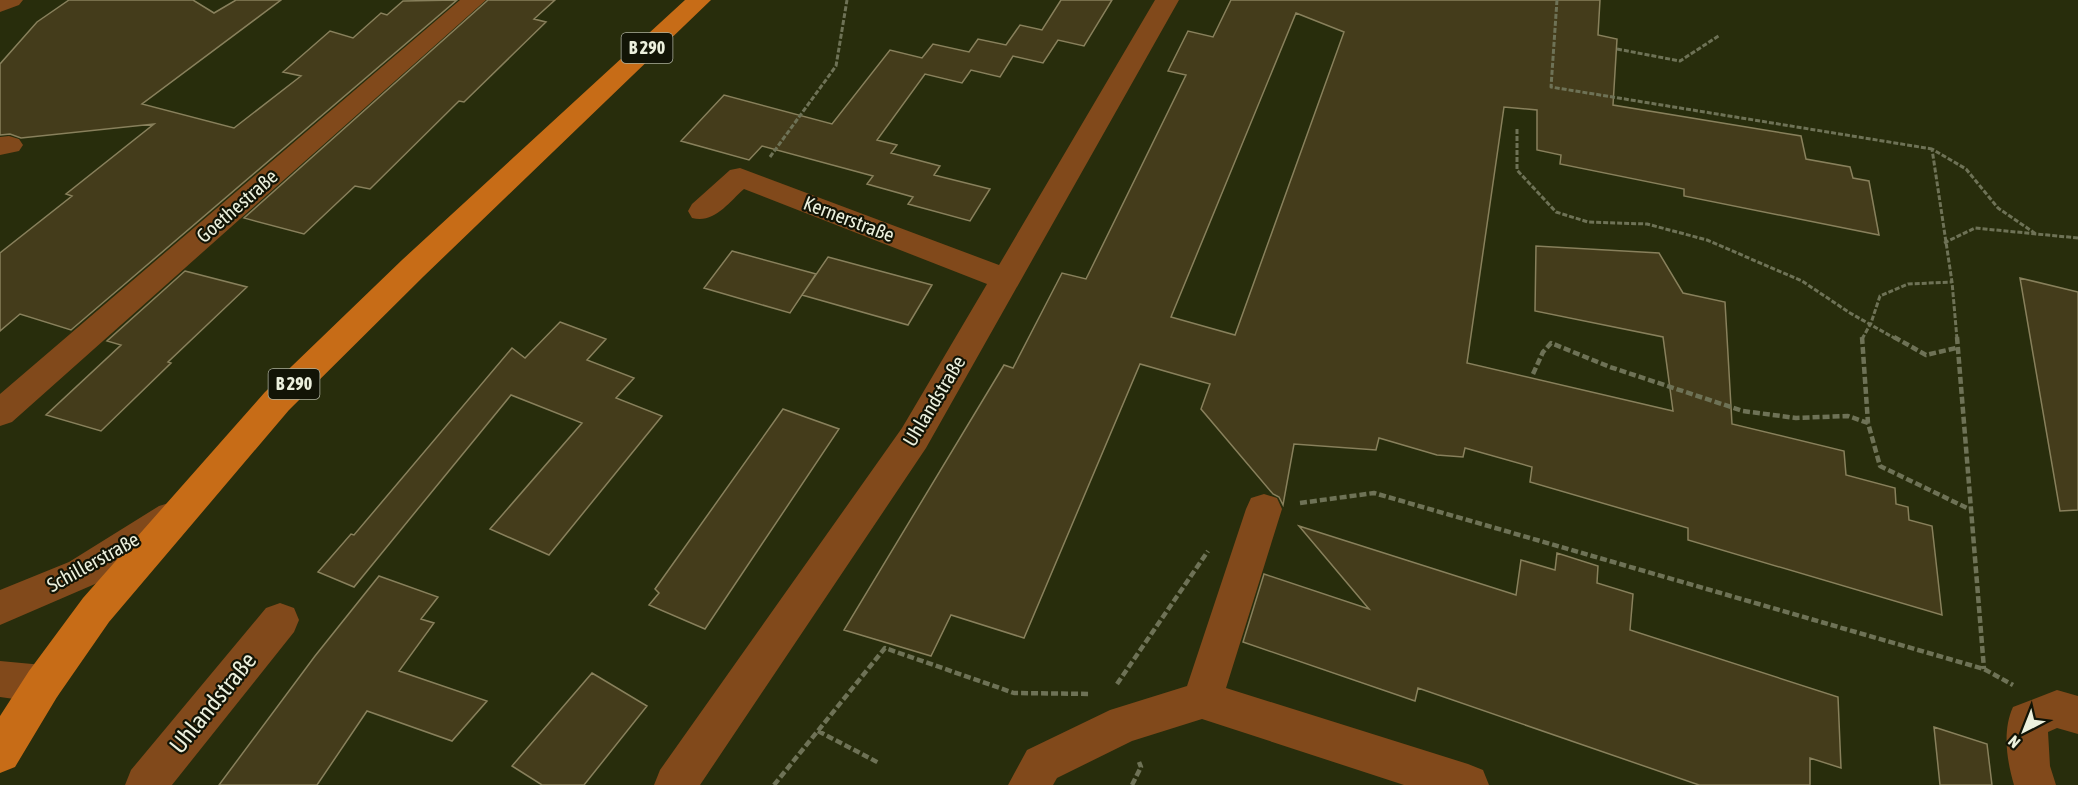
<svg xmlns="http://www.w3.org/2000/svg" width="2078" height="785" font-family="'Asap Condensed',sans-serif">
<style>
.building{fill:#443c1b;stroke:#88805c;stroke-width:1.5;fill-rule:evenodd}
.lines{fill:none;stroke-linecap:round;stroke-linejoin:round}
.path-far1{stroke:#6e7256;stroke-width:3;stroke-dasharray:5 2;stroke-linecap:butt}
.path{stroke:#6e7256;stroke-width:4.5;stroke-dasharray:7 3;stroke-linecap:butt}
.minor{fill:#81491b;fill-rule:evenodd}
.major{fill:#c76c17;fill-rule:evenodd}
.labels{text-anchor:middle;stroke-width:4.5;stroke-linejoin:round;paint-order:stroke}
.shield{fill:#121406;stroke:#abae9c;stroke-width:1.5}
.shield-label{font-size:18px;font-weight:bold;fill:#ecf0dd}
.street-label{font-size:20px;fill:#ecf0dd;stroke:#121406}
.near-street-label{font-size:24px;fill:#ecf0dd;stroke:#121406}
</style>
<rect width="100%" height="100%" fill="#282d0c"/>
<path class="building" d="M 69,0 L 193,0 L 214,13 L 236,0 L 281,0 L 142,104 L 234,128 L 301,76 L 283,72 L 330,31 L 353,38 L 381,13 L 387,15 L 403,1 L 457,0 L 71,330 L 20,314 L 0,331 L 0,253 L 72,196 L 66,194 L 154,124 L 21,138 L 10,134 L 0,135 L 0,64 L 37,22 Z
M 488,0 L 555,0 L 534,19 L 546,22 L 464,102 L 459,101 L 370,189 L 355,186 L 304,234 L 244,218 Z
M 1061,0 L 1112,0 L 1084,46 L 1058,40 L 1043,63 L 1013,56 L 1000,77 L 971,70 L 962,83 L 925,74 L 877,140 L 897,145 L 891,153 L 940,166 L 934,175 L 990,189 L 970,221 L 908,204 L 913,197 L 867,184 L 873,176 L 762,146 L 749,160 L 681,141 L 724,95 L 832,124 L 890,50 L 922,58 L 933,44 L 969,52 L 978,39 L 1006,45 L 1020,25 L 1042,30 Z
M 1231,0 L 1600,0 L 1598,35 L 1617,39 L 1613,105 L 1801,136 L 1806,159 L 1850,167 L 1853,178 L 1869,181 L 1879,235 L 1684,196 L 1684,189 L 1560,164 L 1561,155 L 1537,150 L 1537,110 L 1504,107 L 1467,363 L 1673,411 L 1663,337 L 1535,311 L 1536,246 L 1659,253 L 1683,293 L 1725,302 L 1732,424 L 1844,451 L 1846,475 L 1895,488 L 1896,504 L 1908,507 L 1909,520 L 1932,526 L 1942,615 L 1688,540 L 1688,528 L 1530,482 L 1532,467 L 1465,448 L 1463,457 L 1437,455 L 1379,438 L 1376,450 L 1294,444 L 1283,505 L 1279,497 L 1273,494 L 1201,409 L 1210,384 L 1140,364 L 1024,638 L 951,615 L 931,656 L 844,630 L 1004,365 L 1013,368 L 1062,273 L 1086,279 L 1186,75 L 1168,71 L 1188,31 L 1213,37 ZM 1296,13 L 1344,32 L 1235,335 L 1171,317 Z
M 732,251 L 816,274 L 790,313 L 704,288 Z
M 828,257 L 932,285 L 908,325 L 802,295 Z
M 185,271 L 247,287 L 168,362 L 171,363 L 101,431 L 46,415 L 121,345 L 107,341 Z
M 2020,278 L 2078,292 L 2078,510 L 2060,511 Z
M 560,322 L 606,339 L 587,360 L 634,378 L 616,398 L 662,416 L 549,555 L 490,529 L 582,423 L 511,395 L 354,587 L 318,572 L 351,534 L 354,535 L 512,348 L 525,358 Z
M 783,409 L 839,429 L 705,629 L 649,605 L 659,593 L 655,589 Z
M 1299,526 L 1516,595 L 1521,560 L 1555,570 L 1557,553 L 1598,566 L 1597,583 L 1633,594 L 1630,630 L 1838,697 L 1841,768 L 1810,758 L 1810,785 L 1699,785 L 1418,688 L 1415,701 L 1243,642 L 1264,574 L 1369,609 Z
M 379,576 L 438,597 L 421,619 L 434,623 L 399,671 L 487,701 L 452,741 L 367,711 L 317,785 L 219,785 L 315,656 Z
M 592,673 L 647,706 L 584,785 L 542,785 L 512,766 Z
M 1934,727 L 1987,744 L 1992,785 L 1940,785 Z"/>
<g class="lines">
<path class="path-far1" d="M 1557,0 L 1551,87 L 1932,149
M 1617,49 L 1680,61 L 1720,35
M 1517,129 L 1517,170 L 1556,212 L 1588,222 L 1647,224 L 1707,240 L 1802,281 L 1850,313 L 1896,339
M 770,157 L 836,66 L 847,0
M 1944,243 L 1975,228 L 2078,238
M 1862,339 L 1871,323 L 1880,296 L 1908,284 L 1952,282
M 1957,339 L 1952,282 L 1932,149 L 1966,169 L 1998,208 L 2036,234"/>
<path class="path" d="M 1862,337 L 1868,423 L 1880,466 L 1969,509
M 1894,337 L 1926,355 L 1956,348
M 1957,337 L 1984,669
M 1533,374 L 1543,352 L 1551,343 L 1610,367 L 1743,411 L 1796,418 L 1848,416 L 1868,423
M 1300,503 L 1374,493 L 1984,669 L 2013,685
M 1117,684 L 1208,551
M 818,731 L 879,763
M 774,785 L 885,648 L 1014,693 L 1091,694
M 1132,785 L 1141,767 L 1139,762"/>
<path class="minor" d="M 0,0 L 23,0 L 19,5 L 0,12 Z
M 460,0 L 486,0 L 12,422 L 0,426 L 0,394 Z
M 1155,0 L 1179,0 L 926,448 L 700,785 L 654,785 L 660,770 L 902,428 L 987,284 L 744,189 C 728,203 714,224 692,218 L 688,211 L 692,204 L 730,170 L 740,168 L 999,265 Z
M 9,136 L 19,139 L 23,145 L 19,151 L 0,155 L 0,137 Z
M 1264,494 L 1277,498 L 1282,509 L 1226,688 L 1468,764 L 1483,770 L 1489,785 L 1404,785 L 1202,719 L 1132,741 L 1057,778 L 1053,785 L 1008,785 L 1027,750 L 1110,710 L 1187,686 L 1246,509 L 1251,498 Z
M 172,502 L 185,506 L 190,517 L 185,528 L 95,584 L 0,625 L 0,590 L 69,562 L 159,506 Z
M 280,603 L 294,608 L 299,620 L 294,632 L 172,785 L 125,785 L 131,770 L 266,608 Z
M 0,661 L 43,665 L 57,671 L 63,684 L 57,697 L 43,703 L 0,697 Z
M 2057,690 L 2078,696 L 2078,734 L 2057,728 L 2048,732 L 2050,766 L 2056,785 L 2014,785 C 2007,761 2002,731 2013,707 Z"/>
<path class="major" d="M 685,0 L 711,0 L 424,276 L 289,410 L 109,622 L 57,697 L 15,767 L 0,773 L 0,716 L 29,671 L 83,598 L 265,392 L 402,260 Z"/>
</g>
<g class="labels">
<g class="shield">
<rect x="621.5" y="33" width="51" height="30" rx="4.5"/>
<rect x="268.5" y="369" width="51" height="30" rx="4.5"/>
</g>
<g class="shield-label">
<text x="647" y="54">B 290</text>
<text x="294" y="390">B 290</text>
</g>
<g class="street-label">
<text transform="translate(237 206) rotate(-41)" y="7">Goethestraße</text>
<text transform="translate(849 219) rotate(21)" y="7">Kernerstraße</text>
<text transform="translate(934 401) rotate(-59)" y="7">Uhlandstraße</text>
<text transform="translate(93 562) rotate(-29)" y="7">Schillerstraße</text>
</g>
<g class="near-street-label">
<text transform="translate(213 703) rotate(-51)" y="8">Uhlandstraße</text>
</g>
</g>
<g transform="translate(2024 731) rotate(222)" stroke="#121406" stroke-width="4.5" paint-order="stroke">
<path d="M0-4.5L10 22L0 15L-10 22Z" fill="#ecf0dd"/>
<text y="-9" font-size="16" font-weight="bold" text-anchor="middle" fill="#ecf0dd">N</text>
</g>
</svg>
